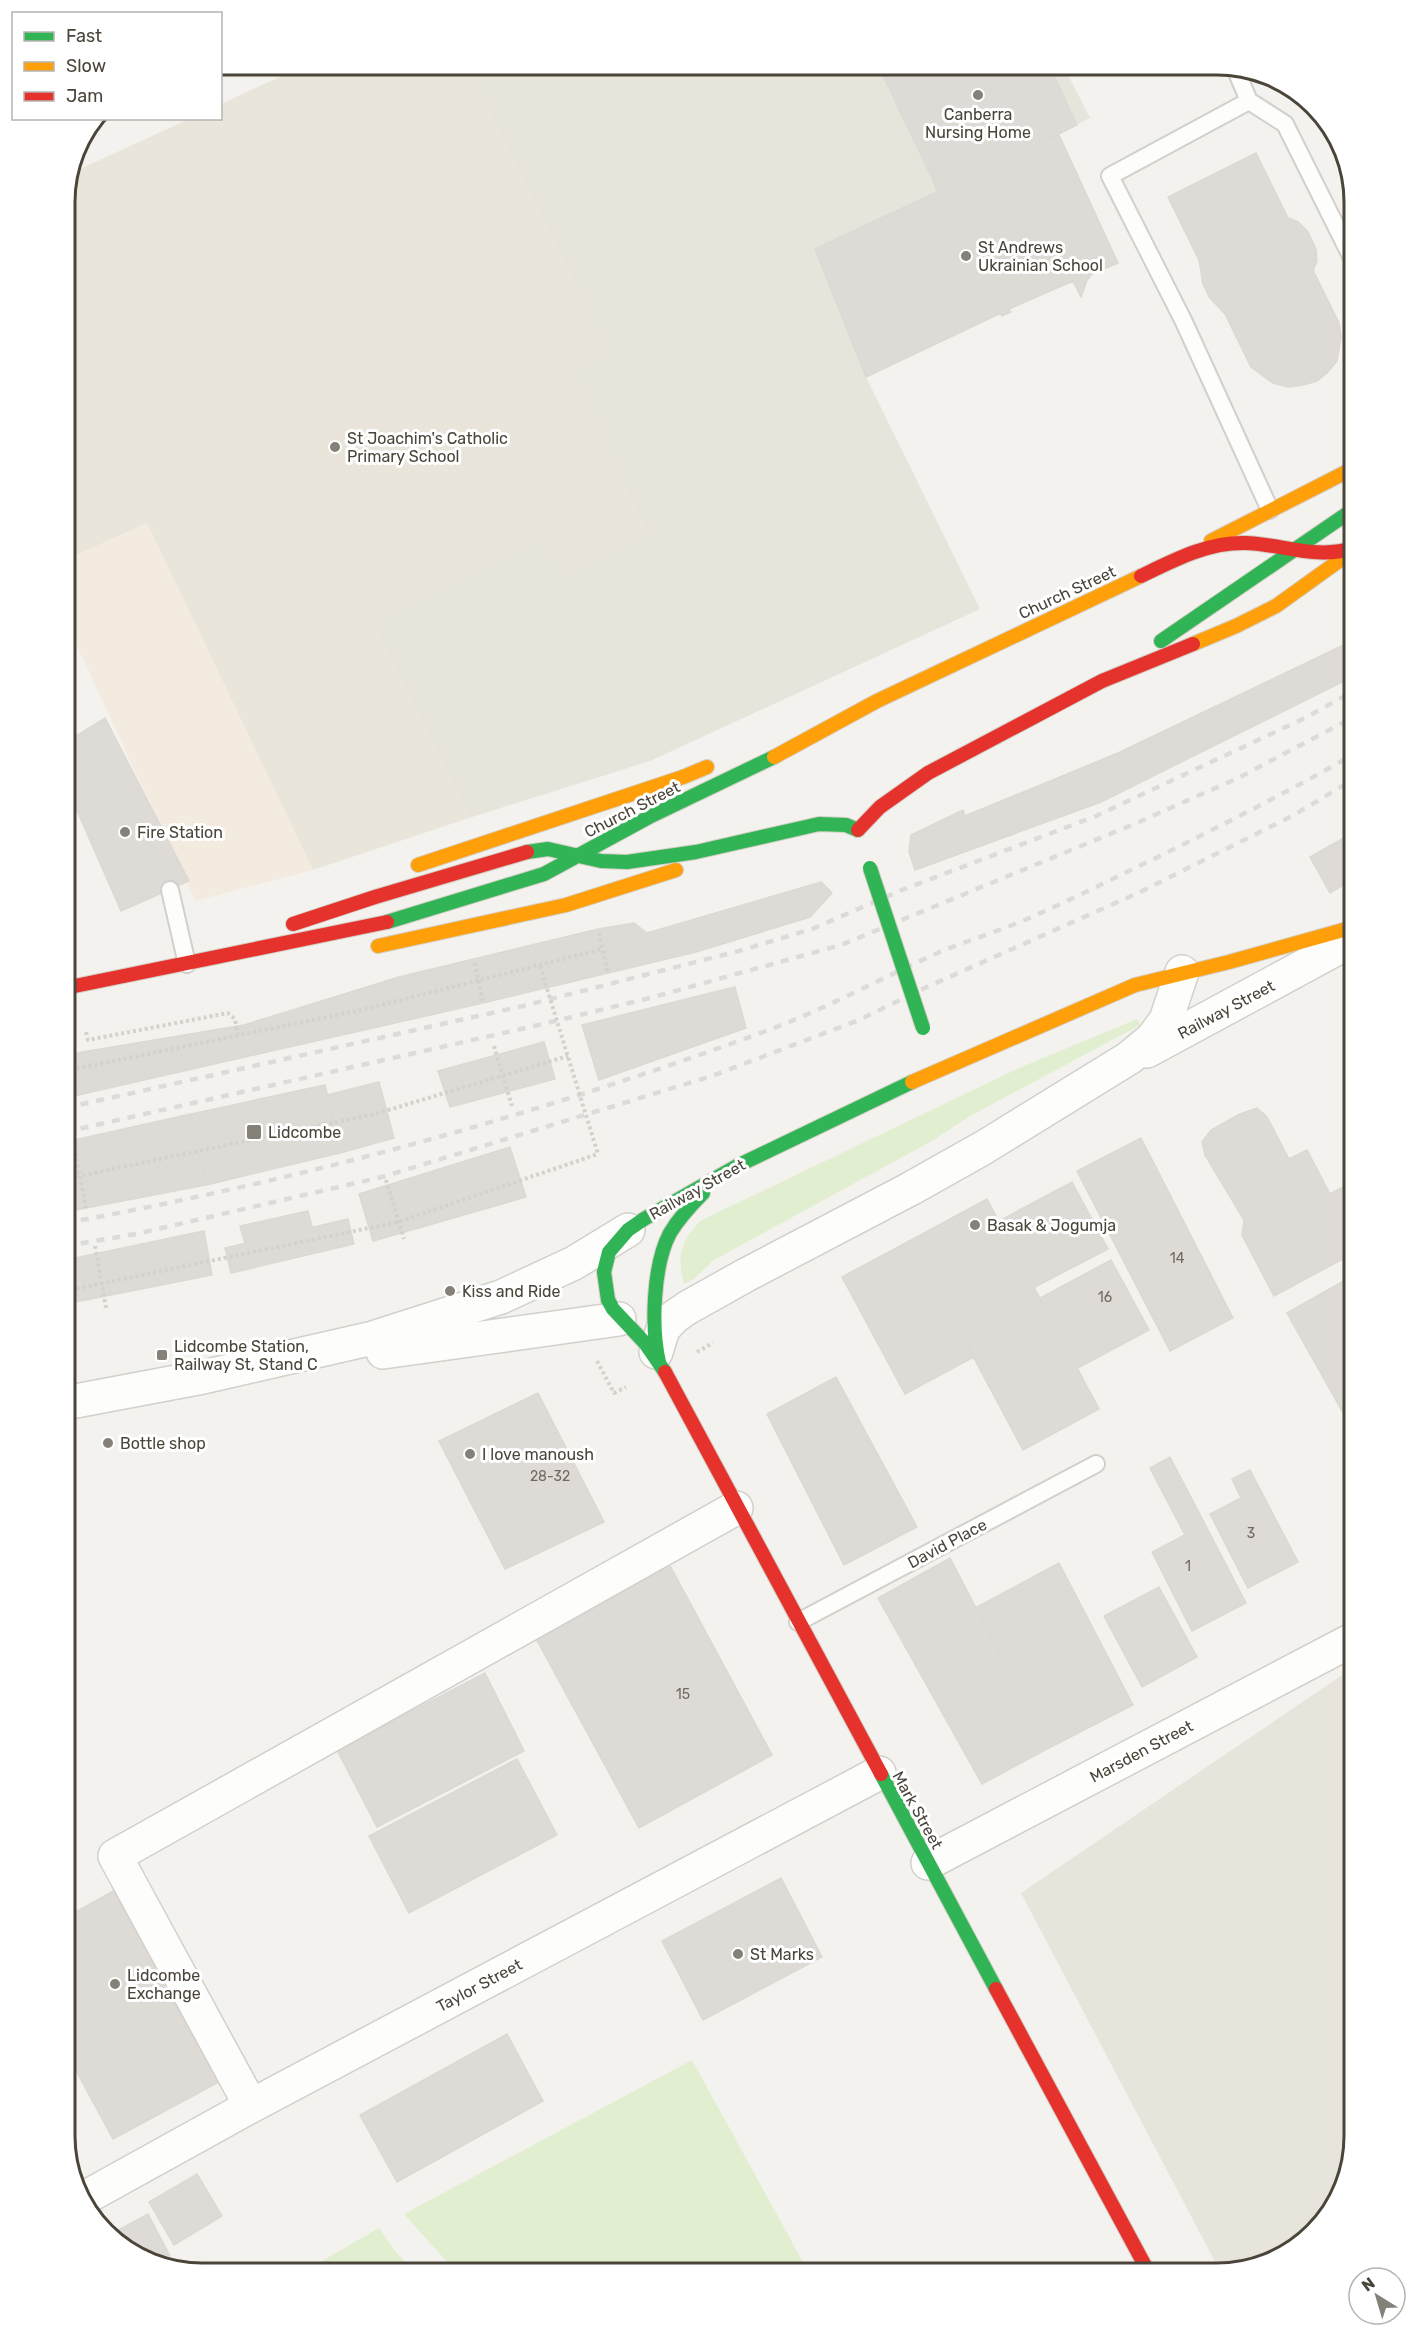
<svg xmlns="http://www.w3.org/2000/svg" width="1419" height="2338" font-family="Rubik,sans-serif">
<style>
.residential{fill:#e7e4dc}
.commercial{fill:#f3ebdf}
.education{fill:#eae5da}
.green{fill:#e1eecf}
.building{fill:#dedbd6;stroke:#dcd9d4;stroke-width:1.5}
.lines{fill:none;stroke-linecap:round;stroke-linejoin:round}
.lane-casing{stroke:#d2d0cb;stroke-width:20}
.street-casing{stroke:#d2d0cb;stroke-width:36}
.fast-casing{stroke:#d3cfc5;stroke-width:16}
.slow-casing{stroke:#d3cfc5;stroke-width:16}
.jam-casing{stroke:#d3cfc5;stroke-width:16}
.path{stroke:#d3d2cc;stroke-width:4;stroke-dasharray:3 3;stroke-linecap:butt}
.lane{stroke:#fdfdfc;stroke-width:16}
.street{stroke:#fdfdfc;stroke-width:33}
.fast{stroke:#30b455;stroke-width:14}
.slow{stroke:#ff9f0a;stroke-width:14}
.jam{stroke:#e5322d;stroke-width:14}
.rail{stroke:#dbdbda;stroke-width:4.5;stroke-dasharray:8 8;stroke-linecap:butt}
.fast-bridge-casing{stroke:#d3cfc5;stroke-width:16;stroke-linecap:butt}
.path-bridge{stroke:#d3d2cc;stroke-width:4;stroke-dasharray:3 3;stroke-linecap:butt}
.fast-bridge{stroke:#30b455;stroke-width:14}
.poi-dot{fill:#868178;stroke:#fff;stroke-width:2}
.labels{text-anchor:middle;stroke-width:6;stroke-linejoin:round;paint-order:stroke}
.number-label{font-size:14px;fill:#706a61}
.poi-label{font-size:16px;fill:#4b4439;stroke:#fff;text-anchor:start}
.street-label{font-size:16px;fill:#4b4439;stroke:#fff}
.rim{fill:none;stroke:#4b4439;stroke-width:3}
</style>
<rect width="100%" height="100%" fill="#f4f2ee"/>
<path class="residential" d="M 467,65 L 1063,65 L 1090,118 L 1004,161 L 933,180 L 937,192 L 815,249 L 866,377 L 980,609 L 650,761 L 469,818 L 371,619 L 545,534 L 647,533 L 569,371 L 606,352 Z
M 1354,1667 L 1354,2136 L 1332,2212 L 1278,2259 L 1221,2273 L 1021,1893 Z"/>
<path class="commercial" d="M 147,523 L 313,870 L 195,901 L 65,620 L 65,560 Z"/>
<path class="education" d="M 305,65 L 467,65 L 606,352 L 570,372 L 647,533 L 565,570 L 545,535 L 371,619 L 469,818 L 313,870 L 147,523 L 65,560 L 65,193 L 69,174 L 189,119 L 220,118 L 221,104 Z"/>
<path class="green" d="M 1137,1019 L 1140,1025 L 972,1115 L 930,1142 L 714,1260 L 694,1279 L 684,1284 C 677,1255 680,1243 700,1221 L 1019,1068 Z
M 692,2060 L 809,2273 L 457,2273 L 404,2214 Z
M 379,2228 L 395,2251 L 416,2273 L 301,2273 Z"/>
<path class="building" d="M 878,65 L 1049,65 L 1077,125 L 1004,161 L 999,150 L 933,180 Z
M 1059,135 L 1118,263 L 1092,274 L 1087,280 L 1081,297 L 1073,281 L 1009,309 L 1011,312 L 1002,316 L 1001,313 L 866,377 L 815,249 L 937,192 L 933,180 L 999,150 L 1004,161 Z
M 1256,153 L 1288,218 L 1298,222 L 1308,232 L 1316,249 L 1317,261 L 1313,270 L 1339,323 L 1341,337 L 1337,361 L 1328,372 L 1317,381 L 1303,385 L 1288,387 L 1273,383 L 1251,367 L 1225,314 L 1210,298 L 1203,284 L 1199,260 L 1168,197 Z
M 1354,640 L 1354,676 L 1101,802 L 915,870 L 909,852 L 911,835 L 963,810 L 965,816 L 1118,753 Z
M 105,718 L 189,881 L 121,911 L 65,783 L 65,743 Z
M 1354,832 L 1354,879 L 1330,893 L 1310,857 Z
M 821,882 L 832,893 L 810,917 L 696,952 L 483,1003 L 65,1098 L 65,1055 L 244,1025 L 399,977 L 598,929 L 634,923 L 647,933 Z
M 735,987 L 746,1028 L 599,1080 L 582,1025 Z
M 544,1042 L 555,1079 L 450,1107 L 438,1071 Z
M 379,1082 L 394,1138 L 340,1153 L 327,1095 Z
M 325,1085 L 340,1153 L 206,1185 L 191,1114 Z
M 1257,1108 L 1267,1117 L 1289,1159 L 1307,1150 L 1330,1194 L 1354,1181 L 1354,1253 L 1274,1296 L 1242,1235 L 1244,1220 L 1205,1155 L 1202,1142 L 1211,1130 L 1240,1114 Z
M 191,1114 L 206,1185 L 65,1212 L 65,1142 Z
M 1141,1138 L 1233,1318 L 1170,1351 L 1077,1171 Z
M 510,1147 L 526,1197 L 373,1241 L 359,1194 Z
M 1072,1182 L 1108,1249 L 1035,1287 L 999,1221 Z
M 987,1199 L 1099,1409 L 1023,1450 L 911,1240 Z
M 308,1211 L 312,1227 L 245,1243 L 240,1226 Z
M 348,1219 L 354,1244 L 231,1273 L 225,1248 Z
M 204,1231 L 212,1275 L 65,1304 L 65,1260 Z
M 911,1240 L 974,1357 L 905,1394 L 842,1277 Z
M 1111,1260 L 1149,1330 L 1078,1368 L 1040,1298 Z
M 1354,1275 L 1354,1420 L 1346,1418 L 1287,1313 Z
M 836,1377 L 917,1527 L 844,1565 L 767,1414 Z
M 538,1393 L 604,1522 L 505,1569 L 439,1441 Z
M 1170,1457 L 1246,1603 L 1192,1631 L 1152,1552 L 1185,1535 L 1150,1468 Z
M 1250,1470 L 1298,1562 L 1248,1588 L 1210,1514 L 1241,1498 L 1232,1479 Z
M 950,1558 L 1049,1748 L 982,1784 L 878,1598 Z
M 667,1560 L 772,1755 L 639,1828 L 533,1633 Z
M 1059,1563 L 1133,1705 L 1049,1748 L 977,1607 Z
M 1159,1587 L 1197,1657 L 1142,1687 L 1104,1616 Z
M 485,1673 L 524,1751 L 377,1827 L 337,1750 Z
M 517,1759 L 557,1835 L 409,1913 L 369,1836 Z
M 781,1878 L 822,1957 L 703,2020 L 662,1941 Z
M 115,1890 L 219,2082 L 113,2139 L 65,2050 L 65,1918 Z
M 507,2034 L 543,2101 L 397,2182 L 360,2115 Z
M 197,2174 L 222,2216 L 174,2245 L 149,2202 Z
M 148,2214 L 170,2256 L 159,2262 L 125,2250 L 111,2234 Z"/>
<g class="lines">
<g class="lane-casing">
<path id="lane" d="M 1235,68 L 1249,101 L 1285,124 L 1354,262
M 1249,101 L 1110,176 L 1184,322 L 1270,510
M 170,890 L 187,964
M 798,1622 L 1096,1464"/>
</g>
<g class="street-casing">
<path id="street" d="M 1147,1051 L 1354,939
M 383,1352 L 619,1319
M 656,1352 L 663,1329 L 674,1317 L 687,1308 L 746,1275 L 910,1189 L 983,1148 L 1129,1058 L 1152,1039 L 1166,1020 L 1182,972
M 65,1403 L 203,1377 L 373,1338 L 501,1297 L 574,1263 L 628,1230
M 928,1863 L 1354,1639
M 251,2106 L 115,1856 L 736,1508
M 81,2200 L 251,2106 L 879,1773"/>
</g>
<g class="fast-casing">
<path id="fast" d="M 1161,641 L 1354,509
M 527,852 L 548,849 L 601,861 L 627,862 L 696,852 L 819,824 L 846,825 L 858,830
M 387,922 L 544,874 L 649,817 L 774,757
M 659,1362 C 651,1327 653,1265 670,1233 C 679,1218 691,1205 703,1193
M 665,1372 L 645,1343 L 613,1309 L 608,1300 L 604,1272 L 609,1252 L 628,1230 L 644,1219 L 737,1166 L 912,1082
M 881,1774 L 996,1989"/>
</g>
<g class="slow-casing">
<path id="slow" d="M 1211,541 L 1354,468
M 1193,644 L 1236,626 L 1276,606 L 1354,550
M 774,757 L 877,701 L 1141,576
M 418,865 L 683,777 L 707,767
M 378,946 L 566,905 L 676,870
M 912,1082 L 1135,985 L 1229,962 L 1354,927"/>
</g>
<g class="jam-casing">
<path id="jam" d="M 1141,576 C 1174,560 1208,542 1245,543 C 1283,544 1316,560 1354,548
M 858,830 L 880,807 L 928,773 L 1102,681 L 1193,644
M 293,924 L 375,897 L 527,852
M 65,988 L 387,922
M 665,1372 L 881,1774
M 996,1989 L 1149,2273"/>
</g>
<path class="path" d="M 599,933 L 608,974
M 475,963 L 483,1003
M 86,1032 L 88,1040 L 228,1013 L 235,1019 L 238,1036
M 494,1046 L 512,1106
M 65,1071 L 357,1011 L 603,949
M 65,1082 L 67,1097
M 73,1141 L 86,1208
M 65,1179 L 375,1114 L 568,1056
M 386,1180 L 404,1239
M 95,1246 L 106,1308
M 65,1291 L 398,1222 L 598,1154
M 697,1352 L 713,1343
M 597,1361 L 614,1393 L 626,1387"/>
<use href="#lane" class="lane"/>
<use href="#street" class="street"/>
<use href="#fast" class="fast"/>
<use href="#slow" class="slow"/>
<use href="#jam" class="jam"/>
<path class="rail" d="M 65,1108 L 523,1006 L 739,951 L 812,929 L 902,890 L 1096,816 L 1305,718 L 1354,691
M 65,1132 L 530,1027 L 650,998 L 841,945 L 1139,822 L 1238,778 L 1354,717
M 65,1223 C 303,1180 538,1115 766,1031 C 826,1009 883,977 942,951 C 970,940 999,931 1027,919 C 1071,900 1114,878 1158,857 C 1224,824 1290,791 1354,754
M 65,1246 L 136,1234 L 382,1177 L 712,1076 L 859,1020 L 927,987 L 1138,893 L 1294,815 L 1354,779"/>
<g class="fast-bridge-casing">
<path id="fast-bridge" d="M 870,868 L 923,1028"/>
</g>
<path class="path-bridge" d="M 540,966 L 598,1154"/>
<use href="#fast-bridge" class="fast-bridge"/>
</g>
<g class="poi-dot">
<circle cx="978" cy="95" r="6"/>
<circle cx="966" cy="256" r="6"/>
<circle cx="335" cy="447" r="6"/>
<circle cx="125" cy="832" r="6"/>
<rect x="246" y="1124" width="16" height="16" rx="3"/>
<circle cx="975" cy="1225" r="6"/>
<circle cx="450" cy="1291" r="6"/>
<rect x="156" y="1349" width="12" height="12" rx="3"/>
<circle cx="108" cy="1443" r="6"/>
<circle cx="470" cy="1454" r="6"/>
<circle cx="738" cy="1954" r="6"/>
<circle cx="115" cy="1984" r="6"/>
</g>
<g class="labels">
<g class="number-label">
<text x="1177" y="1263">14</text>
<text x="1105" y="1302">16</text>
<text x="550" y="1481">28-32</text>
<text x="1251" y="1538">3</text>
<text x="1188" y="1571">1</text>
<text x="683" y="1699">15</text>
</g>
<g class="poi-label">
<text x="978" y="120" text-anchor="middle">Canberra<tspan x="978" dy="18">Nursing Home</tspan></text>
<text x="978" y="253">St Andrews<tspan x="978" dy="18">Ukrainian School</tspan></text>
<text x="347" y="444">St Joachim's Catholic<tspan x="347" dy="18">Primary School</tspan></text>
<text x="137" y="838">Fire Station</text>
<text x="268" y="1138">Lidcombe</text>
<text x="987" y="1231">Basak &amp; Jogumja</text>
<text x="462" y="1297">Kiss and Ride</text>
<text x="174" y="1352">Lidcombe Station,<tspan x="174" dy="18">Railway St, Stand C</tspan></text>
<text x="120" y="1449">Bottle shop</text>
<text x="482" y="1460">I love manoush</text>
<text x="750" y="1960">St Marks</text>
<text x="127" y="1981">Lidcombe<tspan x="127" dy="18">Exchange</tspan></text>
</g>
<g class="street-label">
<text transform="translate(1067 592) rotate(-25)" y="6">Church Street</text>
<text transform="translate(632 809) rotate(-27)" y="6">Church Street</text>
<text transform="translate(1226 1009) rotate(-28)" y="6">Railway Street</text>
<text transform="translate(697 1189) rotate(-29)" y="6">Railway Street</text>
<text transform="translate(947 1543) rotate(-28)" y="6">David Place</text>
<text transform="translate(1141 1751) rotate(-28)" y="6">Marsden Street</text>
<text transform="translate(918 1810) rotate(61)" y="6">Mark Street</text>
<text transform="translate(479 1985) rotate(-28)" y="6">Taylor Street</text>
</g>
</g>
<path d="M0 0H1419V2338H0ZM202 75H1217A127 127 0 0 1 1344 202V2136A127 127 0 0 1 1217 2263H202A127 127 0 0 1 75 2136V202A127 127 0 0 1 202 75Z" fill="#fff" fill-rule="evenodd"/>
<path class="rim" d="M202 75H1217A127 127 0 0 1 1344 202V2136A127 127 0 0 1 1217 2263H202A127 127 0 0 1 75 2136V202A127 127 0 0 1 202 75Z"/>
<rect x="12" y="12" width="210" height="108" fill="#ffffff" stroke="#b7b4b0" stroke-width="1.5"/>
<rect x="24" y="32" width="30" height="9" fill="#30b455" stroke="#b7b4b0" stroke-width="1.5"/>
<text x="66" y="42" font-size="18" fill="#4b4439">Fast</text>
<rect x="24" y="62" width="30" height="9" fill="#ff9f0a" stroke="#b7b4b0" stroke-width="1.5"/>
<text x="66" y="72" font-size="18" fill="#4b4439">Slow</text>
<rect x="24" y="92" width="30" height="9" fill="#e5322d" stroke="#b7b4b0" stroke-width="1.5"/>
<text x="66" y="102" font-size="18" fill="#4b4439">Jam</text>
<g transform="translate(1377 2296) rotate(323)"><circle r="28" fill="#ffffff" stroke="#b7b4b0" stroke-width="1.5"/>
<path d="M0-4.5L10 22L0 15L-10 22Z" fill="#868178"/>
<text y="-9" font-size="16" font-weight="bold" text-anchor="middle" fill="#4b4439">N</text>
</g>
</svg>
